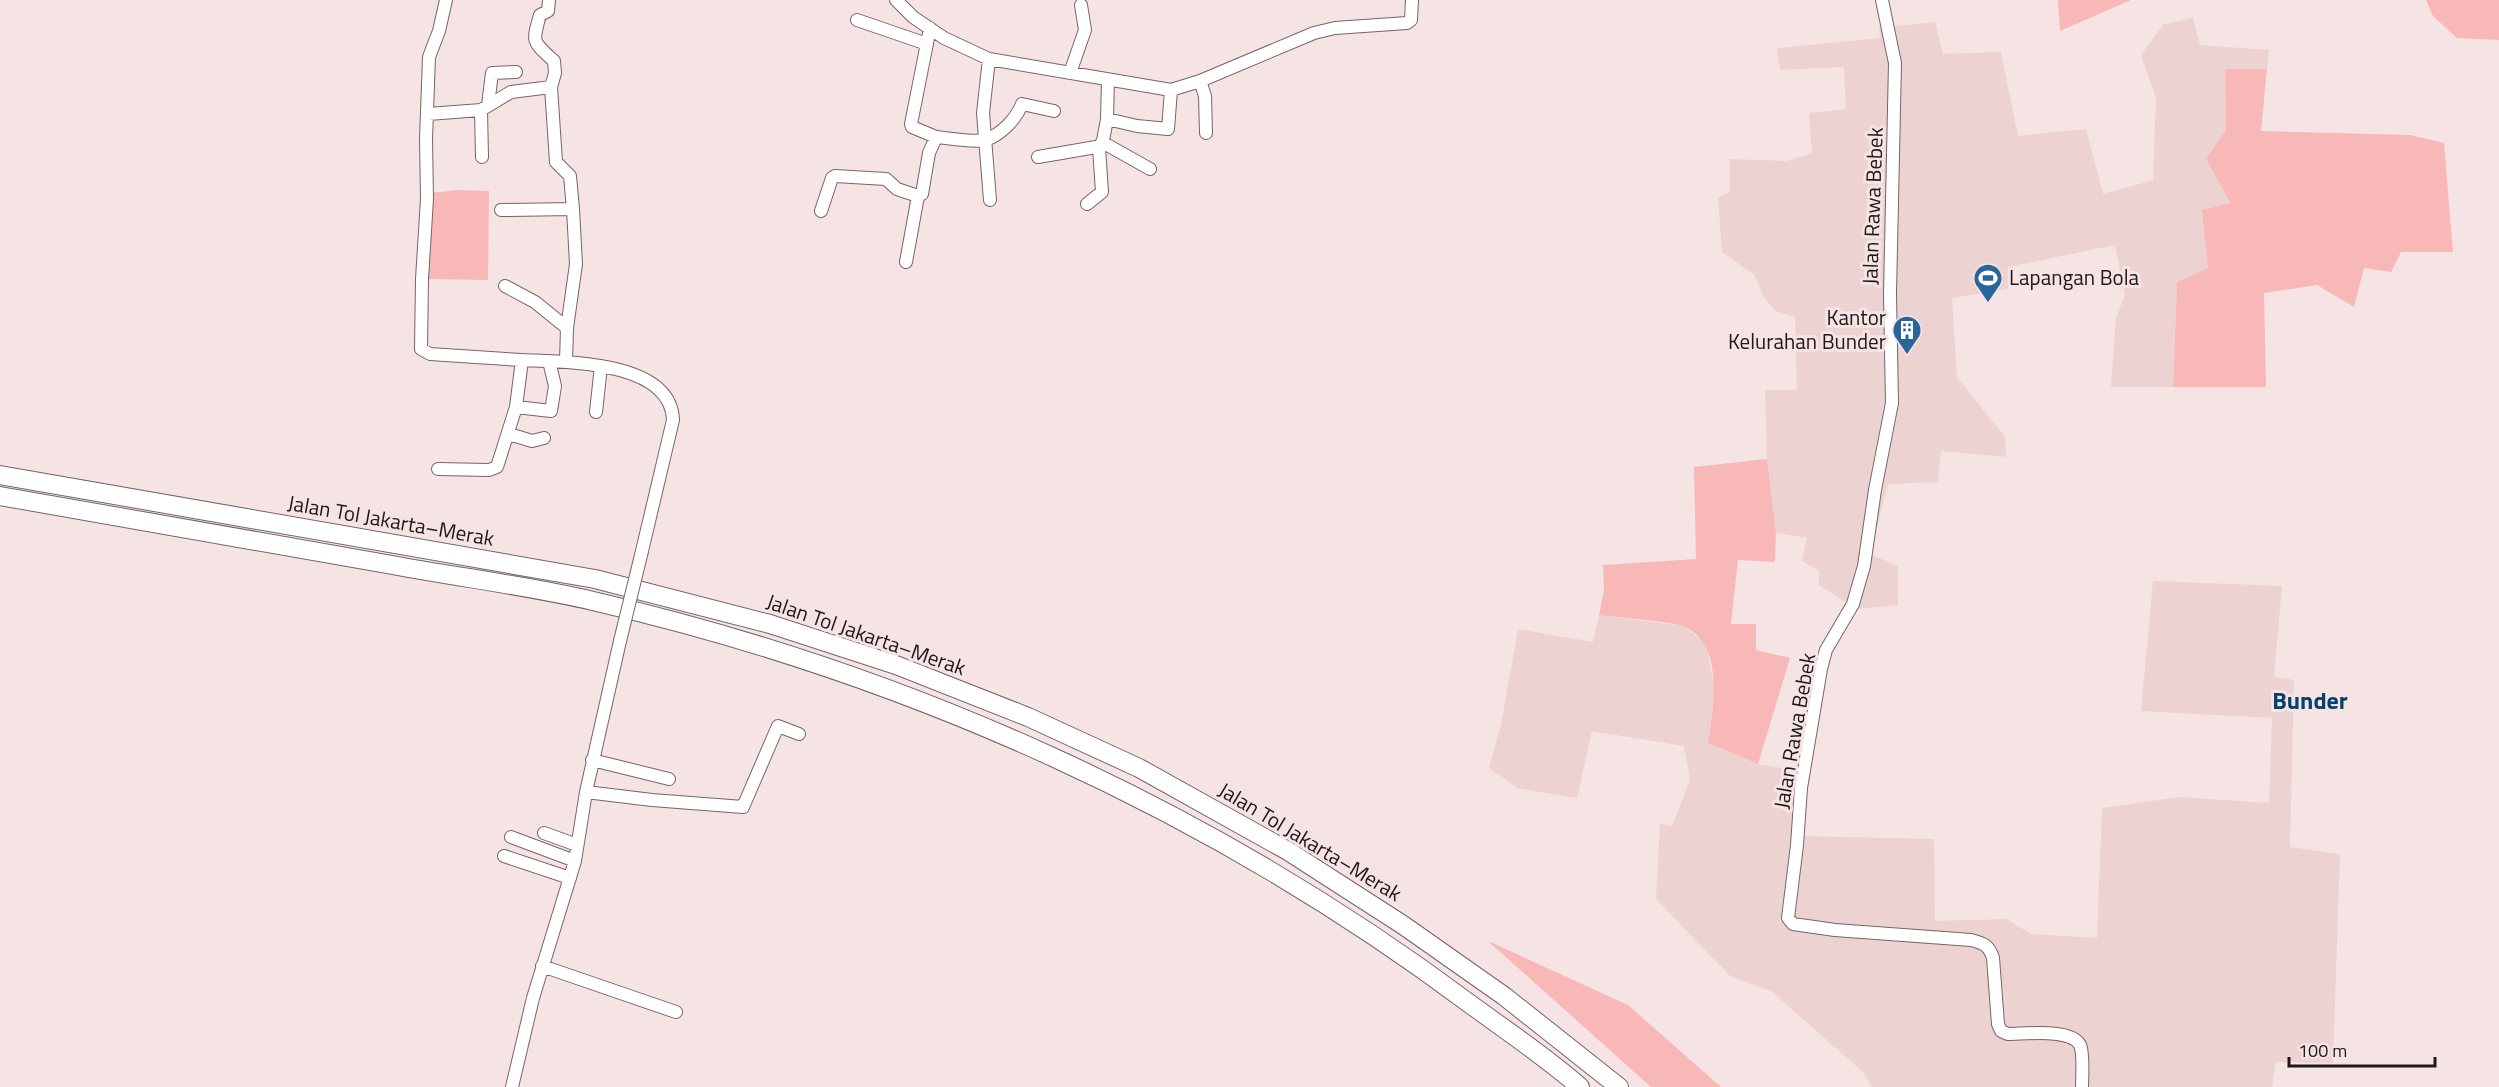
<svg xmlns="http://www.w3.org/2000/svg" width="2499" height="1087" font-family="'Titillium Web',sans-serif">
<style>
.built{fill:#ecd3d2}
.green{fill:#f8b8b8}
.lines{fill:none;stroke-linecap:round;stroke-linejoin:round}
.minor-casing{stroke:#746665;stroke-width:14}
.highway-casing{stroke:#746665;stroke-width:20}
.minor{stroke:#fff;stroke-width:12}
.highway{stroke:#fff;stroke-width:18}
.minor-bridge-casing{stroke:#746665;stroke-width:14;stroke-linecap:butt}
.minor-bridge{stroke:#fff;stroke-width:12}
.labels{text-anchor:middle;stroke-width:6;stroke-linejoin:round;paint-order:stroke}
.street-label{font-size:21px;fill:#1e1919;stroke:#f5e4e3}
.poi-label{font-size:21px;fill:#1e1919;stroke:#f5e4e3;text-anchor:start}
.quarter-label{font-size:24px;font-weight:bold;fill:#044070;stroke:#f5e4e3}
</style>
<rect width="100%" height="100%" fill="#f5e4e3"/>
<path class="built" d="M 2193,18 L 2200,45 L 2269,50 L 2267,69 L 2225,69 L 2226,130 L 2206,159 L 2230,204 L 2208,268 L 2177,282 L 2173,387 L 2111,387 L 2116,318 L 2125,295 L 2115,245 L 2013,266 L 2008,289 L 1952,298 L 1957,377 L 2005,437 L 2006,457 L 1941,451 L 1938,482 L 1888,484 L 1870,554 L 1898,566 L 1898,605 L 1856,609 L 1819,585 L 1819,571 L 1802,561 L 1807,538 L 1776,533 L 1767,459 L 1765,390 L 1797,390 L 1795,317 L 1775,311 L 1764,297 L 1754,275 L 1722,252 L 1718,198 L 1730,192 L 1730,159 L 1787,161 L 1812,153 L 1809,113 L 1846,109 L 1844,67 L 1780,70 L 1777,48 L 1880,38 L 1879,28 L 1935,22 L 1943,54 L 2001,52 L 2018,136 L 2086,129 L 2103,194 L 2153,180 L 2156,98 L 2141,55 L 2164,24 Z
M 2153,581 L 2282,586 L 2274,677 L 2294,680 L 2290,847 L 2340,854 L 2333,1063 L 2276,1062 L 2272,1087 L 1872,1087 L 1863,1072 L 1771,991 L 1730,976 L 1656,899 L 1660,824 L 1672,826 L 1690,780 L 1684,746 L 1592,731 L 1577,798 L 1517,788 L 1489,768 L 1501,725 L 1518,629 L 1593,642 L 1599,615 L 1685,626 L 1706,645 L 1715,689 L 1708,743 L 1758,764 L 1806,772 L 1801,836 L 1934,839 L 1935,921 L 2007,919 L 2031,934 L 2097,938 L 2102,808 L 2179,797 L 2269,803 L 2272,718 L 2141,711 Z"/>
<path class="green" d="M 2058,0 L 2131,0 L 2060,31 Z
M 2426,0 L 2499,0 L 2499,40 L 2457,38 L 2433,16 Z
M 2225,69 L 2267,69 L 2261,131 L 2410,135 L 2444,143 L 2453,252 L 2401,252 L 2391,272 L 2364,268 L 2354,307 L 2317,285 L 2264,293 L 2266,387 L 2173,387 L 2177,282 L 2208,268 L 2202,210 L 2230,203 L 2206,159 L 2226,130 Z
M 459,190 L 489,191 L 488,280 L 427,279 L 429,193 Z
M 1767,459 L 1776,533 L 1775,562 L 1738,560 L 1731,624 L 1756,624 L 1756,650 L 1790,658 L 1758,764 L 1708,743 C 1713,707 1725,649 1686,627 C 1677,622 1614,617 1599,615 L 1604,590 L 1603,565 L 1696,559 L 1694,467 Z
M 1488,941 L 1628,1005 L 1721,1087 L 1651,1087 Z"/>
<g class="lines">
<g class="minor-casing">
<path id="minor" d="M 446,0 L 439,31 L 429,57 L 426,139 L 427,199 L 422,279 L 421,349 L 430,354 C 460,356 491,358 521,360 C 564,362 671,360 673,420 L 642,551
M 549,0 L 548,11 L 540,15 C 532,43 532,41 554,61 L 555,73 L 551,87
M 896,0 L 913,17 L 944,38 L 989,59 L 1171,90 L 1200,81 L 1314,33 L 1335,28 L 1407,23 L 1411,20 L 1412,0
M 1882,0 L 1895,63 L 1890,294 L 1892,403 L 1875,490 L 1864,566 L 1853,604 L 1826,650 L 1821,669 L 1801,788 L 1797,845 L 1788,918 L 1793,924 L 1835,930 L 1971,940 C 1983,943 1989,945 1993,958 L 1998,1024 L 2001,1031 L 2008,1034 C 2025,1034 2071,1028 2080,1045 C 2084,1053 2082,1077 2082,1087
M 857,20 L 927,44
M 989,59 L 983,113 L 990,200
M 1070,73 L 1085,30 L 1081,5
M 1200,81 L 1205,96 L 1206,133
M 488,105 L 492,73 L 516,72
M 481,110 L 482,157
M 428,114 L 481,110 L 511,92 L 551,87 L 556,162 L 570,176 L 573,209
M 1107,119 L 1137,126 L 1168,129 L 1171,90
M 936,137 C 948,138 974,143 985,140 C 1001,135 1016,119 1022,104 L 1054,111
M 1102,142 L 1150,169
M 1038,157 L 1102,146 L 1107,119 L 1108,80
M 1087,204 L 1102,192 L 1099,148
M 501,210 L 573,209 L 576,264 L 567,328
M 821,211 L 832,178 L 835,176 L 886,179 L 897,189 L 918,196 L 922,194 L 929,153 L 936,137 L 912,127 L 911,124 L 930,28
M 906,262 L 918,196
M 505,286 L 535,302 L 567,328 L 566,362
M 516,407 L 551,411 L 555,386 L 549,361
M 596,412 L 601,366
M 509,434 L 532,441 L 544,438
M 438,469 L 489,470 L 497,467 L 516,407 L 522,360
M 592,760 L 669,779
M 586,792 L 652,800 L 743,807 L 778,726 L 799,734
M 544,833 L 577,845
M 511,837 L 575,861
M 504,856 L 570,878
M 542,966 L 676,1012
M 512,1087 L 533,998 L 575,861 L 586,792 L 620,641"/>
</g>
<g class="highway-casing">
<path id="highway" d="M 0,475 L 595,579 L 770,624 L 896,665 L 1028,717 L 1139,768 L 1288,851 L 1403,925 L 1504,996 L 1619,1087
M 0,496 C 133,520 266,543 398,566 C 463,578 529,586 593,601 C 909,674 1211,810 1470,1004 C 1507,1031 1546,1057 1580,1087"/>
</g>
<use href="#minor" class="minor"/>
<use href="#highway" class="highway"/>
<g class="minor-bridge-casing">
<path id="minor-bridge" d="M 620,641 L 642,551"/>
</g>
<use href="#minor-bridge" class="minor-bridge"/>
</g>
<defs>
<g id="stadium-pin" transform="scale(1.5)"><path d="M0 17L-7.5 6A9.5 9.5 0 1 1 7.5 6Z" fill="#29649b" stroke="#f5e4e3"/><path d="M0-5a6.5 5 0 1 0 0 10a6.5 5 0 1 0 0-10ZM-3.5-1.8h7v3.6h-7Z" fill="#fff"/></g>
<g id="building-pin" transform="scale(1.5)"><path d="M0 17L-7.5 6A9.5 9.5 0 1 1 7.5 6Z" fill="#29649b" stroke="#f5e4e3"/><path d="M-4-6H4V6H1V3H-1V6H-4ZM-2.5-4.3h1.7v1.8h-1.7ZM.8-4.3h1.7v1.8H.8ZM-2.5-1h1.7V.8h-1.7ZM.8-1h1.7V.8H.8Z" fill="#fff"/></g>
</defs>
<g fill-rule="evenodd">
<use href="#stadium-pin" x="1988" y="278"/>
<use href="#building-pin" x="1907" y="330"/>
</g>
<g class="labels">
<g class="street-label">
<text transform="translate(1873 206) rotate(-88)" y="7">Jalan Rawa Bebek</text>
<text transform="translate(391 521) rotate(10)" y="7">Jalan Tol Jakarta–Merak</text>
<text transform="translate(866 635) rotate(19)" y="7">Jalan Tol Jakarta–Merak</text>
<text transform="translate(1795 731) rotate(-80)" y="7">Jalan Rawa Bebek</text>
<text transform="translate(1310 842) rotate(31)" y="7">Jalan Tol Jakarta–Merak</text>
</g>
<g class="poi-label">
<text x="2009" y="285">Lapangan Bola</text>
<text x="1886" y="325" text-anchor="end">Kantor<tspan x="1886" dy="24">Kelurahan Bunder</tspan></text>
</g>
<g class="quarter-label">
<text x="2310" y="709">Bunder</text>
</g>
</g>
<path d="M2289 1057v9h146v-9" fill="none" stroke="#1e1919" stroke-width="3"/>
<text x="2298" y="1057" font-size="18" fill="#1e1919" stroke="#f5e4e3" stroke-width="4.5" paint-order="stroke">100 m</text>
</svg>
